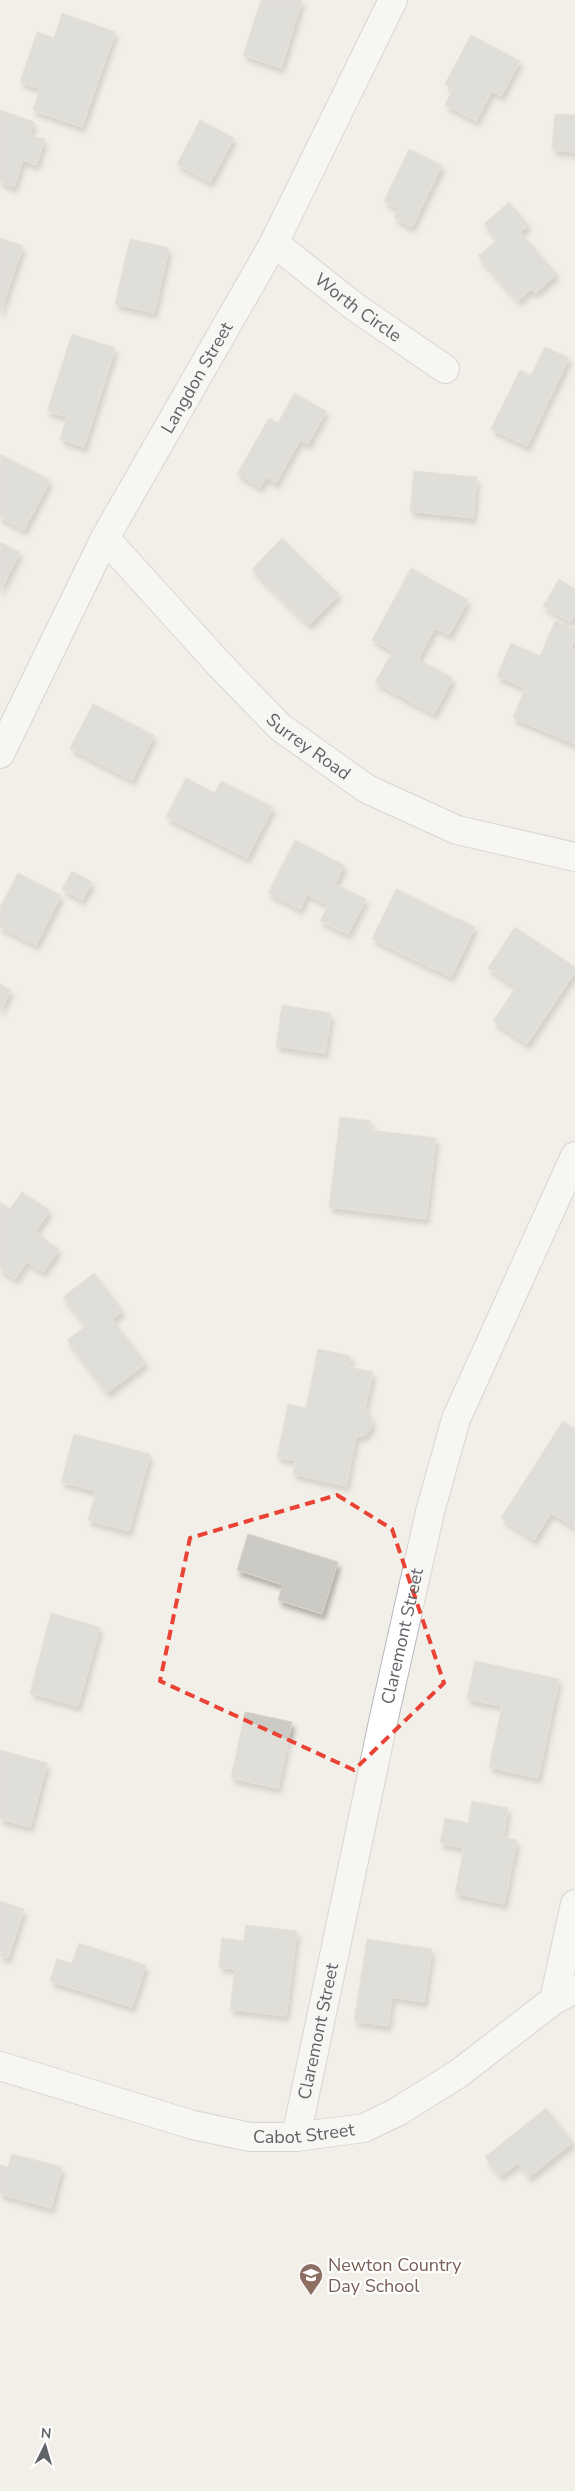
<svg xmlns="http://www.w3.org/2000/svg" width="575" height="2491" font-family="'Nunito Sans',sans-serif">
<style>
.building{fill:#cccac5;stroke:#d6d1c6;filter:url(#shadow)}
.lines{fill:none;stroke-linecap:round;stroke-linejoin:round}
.street-casing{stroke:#b5b8bc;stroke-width:30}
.secondary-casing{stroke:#b6babf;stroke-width:30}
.street{stroke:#fff;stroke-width:28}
.secondary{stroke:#fff;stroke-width:28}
.marked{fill:none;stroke:#ea4335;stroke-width:4;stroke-dasharray:10 6;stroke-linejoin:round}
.labels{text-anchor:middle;stroke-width:4.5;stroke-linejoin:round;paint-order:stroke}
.street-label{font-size:18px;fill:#5f6368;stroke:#fff}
.education-label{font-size:18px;fill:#785e54;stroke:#fff;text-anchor:start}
</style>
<defs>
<filter id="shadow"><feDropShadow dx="3" dy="5.5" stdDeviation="2.5" flood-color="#0004"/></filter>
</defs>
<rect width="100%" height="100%" fill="#f1efe8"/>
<path class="building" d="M 261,0 L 302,0 L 281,68 L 243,55 Z
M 62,13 L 115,32 L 82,127 L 33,110 L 40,89 L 20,82 L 37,32 L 54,38 Z
M 471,35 L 520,61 L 501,96 L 492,91 L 476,121 L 445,105 L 453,88 L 445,84 Z
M 0,110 L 34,122 L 29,135 L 45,139 L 36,165 L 23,160 L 14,187 L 0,182 Z
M 555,114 L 575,115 L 575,152 L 552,150 Z
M 200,120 L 234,138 L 210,182 L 177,164 Z
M 409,149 L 442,165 L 412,227 L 394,218 L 399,209 L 384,201 Z
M 509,202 L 529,225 L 520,232 L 557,274 L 535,293 L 531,289 L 518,301 L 478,256 L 497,240 L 484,224 Z
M 0,238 L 23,246 L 0,313 Z
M 130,239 L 169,248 L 154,313 L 115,304 Z
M 72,334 L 115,348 L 84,447 L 60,439 L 67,417 L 47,411 Z
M 545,347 L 569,358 L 527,446 L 491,429 L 520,370 L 531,375 Z
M 294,393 L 326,411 L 308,444 L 300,440 L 276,483 L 266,477 L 260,487 L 237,474 L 269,418 L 278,423 Z
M 0,454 L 50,480 L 24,530 L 0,517 Z
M 414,471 L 477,477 L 473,518 L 410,511 Z
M 282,538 L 339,594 L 309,625 L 252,569 Z
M 0,542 L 20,552 L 0,591 Z
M 411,568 L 468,600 L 449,635 L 435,628 L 418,659 L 453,678 L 434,714 L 375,682 L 393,651 L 372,640 Z
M 559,579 L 575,589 L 575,614 L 570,622 L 543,606 Z
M 555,621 L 575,629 L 575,639 L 571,648 L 575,650 L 575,744 L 513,718 L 525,688 L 497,676 L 511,643 L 540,656 Z
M 93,704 L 154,735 L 132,780 L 70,748 Z
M 186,778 L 215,793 L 221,781 L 273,807 L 247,858 L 166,817 Z
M 295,840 L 344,865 L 335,884 L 366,899 L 348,934 L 320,921 L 328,905 L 307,894 L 300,909 L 268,893 Z
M 72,871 L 92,882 L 82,900 L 62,889 Z
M 18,873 L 61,895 L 36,945 L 0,927 L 0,907 Z
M 396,889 L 475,927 L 451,977 L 372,939 Z
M 515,927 L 575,967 L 575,972 L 527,1044 L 493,1021 L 516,987 L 488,968 Z
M 0,984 L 11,990 L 0,1011 Z
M 282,1005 L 331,1013 L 325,1053 L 276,1046 Z
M 340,1117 L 371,1121 L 370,1130 L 436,1138 L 426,1219 L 329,1207 Z
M 22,1192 L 50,1210 L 35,1232 L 59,1249 L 43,1272 L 27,1262 L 15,1279 L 0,1269 L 0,1202 L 10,1209 Z
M 94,1273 L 123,1311 L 112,1319 L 146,1363 L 107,1393 L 67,1340 L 86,1326 L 63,1297 Z
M 318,1349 L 351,1356 L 349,1367 L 373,1372 L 365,1409 L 371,1416 L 372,1424 L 370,1430 L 365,1435 L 356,1437 L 346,1486 L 293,1474 L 296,1461 L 277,1457 L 288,1404 L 306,1408 Z
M 563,1421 L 575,1429 L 575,1527 L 551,1513 L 534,1540 L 501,1518 Z
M 74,1434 L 150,1454 L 129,1531 L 88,1520 L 96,1491 L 61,1482 Z
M 248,1534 L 338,1562 L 322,1614 L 278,1600 L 283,1585 L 237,1570 Z
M 51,1613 L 100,1627 L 78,1706 L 30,1693 Z
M 475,1661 L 559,1679 L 538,1778 L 489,1767 L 502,1706 L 467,1699 Z
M 245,1712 L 292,1722 L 278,1788 L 231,1778 Z
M 0,1750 L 47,1763 L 30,1827 L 0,1819 Z
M 472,1801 L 508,1808 L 503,1837 L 517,1840 L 504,1904 L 455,1893 L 464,1848 L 440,1843 L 445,1818 L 468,1823 Z
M 0,1901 L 24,1909 L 8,1958 L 0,1956 Z
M 246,1925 L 297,1931 L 286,2016 L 230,2009 L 235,1969 L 219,1967 L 222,1938 L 244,1941 Z
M 367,1939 L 432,1949 L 424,2002 L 392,1997 L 388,2026 L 354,2021 Z
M 79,1943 L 146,1965 L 132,2007 L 50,1981 L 57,1959 L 72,1963 Z
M 546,2108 L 573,2142 L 529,2177 L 518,2163 L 500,2176 L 485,2157 Z
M 12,2154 L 62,2167 L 51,2208 L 0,2194 L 0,2165 L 8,2167 Z"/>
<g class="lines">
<g class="street-casing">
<g id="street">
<path id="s1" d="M 274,243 L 355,307 L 445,369"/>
<path id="s2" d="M 105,538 L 219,664 L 280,727 L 367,789 L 457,830 L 575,857"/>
<path id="s3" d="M 0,754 L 105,538 L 274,243 L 393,0"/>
<path d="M 554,2000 L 575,1904"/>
<path id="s4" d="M 296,2137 L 383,1722 L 430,1512 L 456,1419 L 575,1156"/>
</g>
</g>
<g class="secondary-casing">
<g id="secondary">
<path id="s5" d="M 0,2066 L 193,2125 L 250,2137 L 296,2137 L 364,2128 L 397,2112 L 458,2074 L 554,2000 L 575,1989"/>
</g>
</g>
<use href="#street" class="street"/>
<use href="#secondary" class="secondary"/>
</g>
<path d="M0 0H575V2491H0ZM 337,1495 L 392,1529 L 444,1683 L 354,1770 L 160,1681 L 190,1538 Z" fill="#f1efe8" fill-opacity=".55" fill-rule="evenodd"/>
<path class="marked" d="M 337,1495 L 392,1529 L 444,1683 L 354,1770 L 160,1681 L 190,1538 Z"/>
<defs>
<g id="school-pin" transform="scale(1.25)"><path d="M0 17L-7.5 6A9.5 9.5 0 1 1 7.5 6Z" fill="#8d6e63" stroke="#fff"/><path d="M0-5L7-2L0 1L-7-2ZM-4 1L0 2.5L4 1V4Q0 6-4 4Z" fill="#fff"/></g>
</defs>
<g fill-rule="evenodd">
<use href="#school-pin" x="311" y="2275"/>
</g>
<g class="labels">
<g class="street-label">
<text dy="6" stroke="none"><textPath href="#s1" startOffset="106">Worth Circle</textPath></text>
<text dy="6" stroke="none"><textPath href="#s3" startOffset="425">Langdon Street</textPath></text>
<text dy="6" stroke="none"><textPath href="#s2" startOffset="292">Surrey Road</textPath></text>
<text dy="6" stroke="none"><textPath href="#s4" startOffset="512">Claremont Street</textPath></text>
<text dy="6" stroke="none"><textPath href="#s4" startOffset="108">Claremont Street</textPath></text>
<text dy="6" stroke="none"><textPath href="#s5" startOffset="314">Cabot Street</textPath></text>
</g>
<g class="education-label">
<text x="328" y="2271">Newton Country<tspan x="328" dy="21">Day School</tspan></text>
</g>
</g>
<g transform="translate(45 2446) rotate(5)" stroke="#ffffff" stroke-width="4" paint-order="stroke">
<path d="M0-4L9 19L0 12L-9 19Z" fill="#5f6368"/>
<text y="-8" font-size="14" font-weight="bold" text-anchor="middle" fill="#5f6368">N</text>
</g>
</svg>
